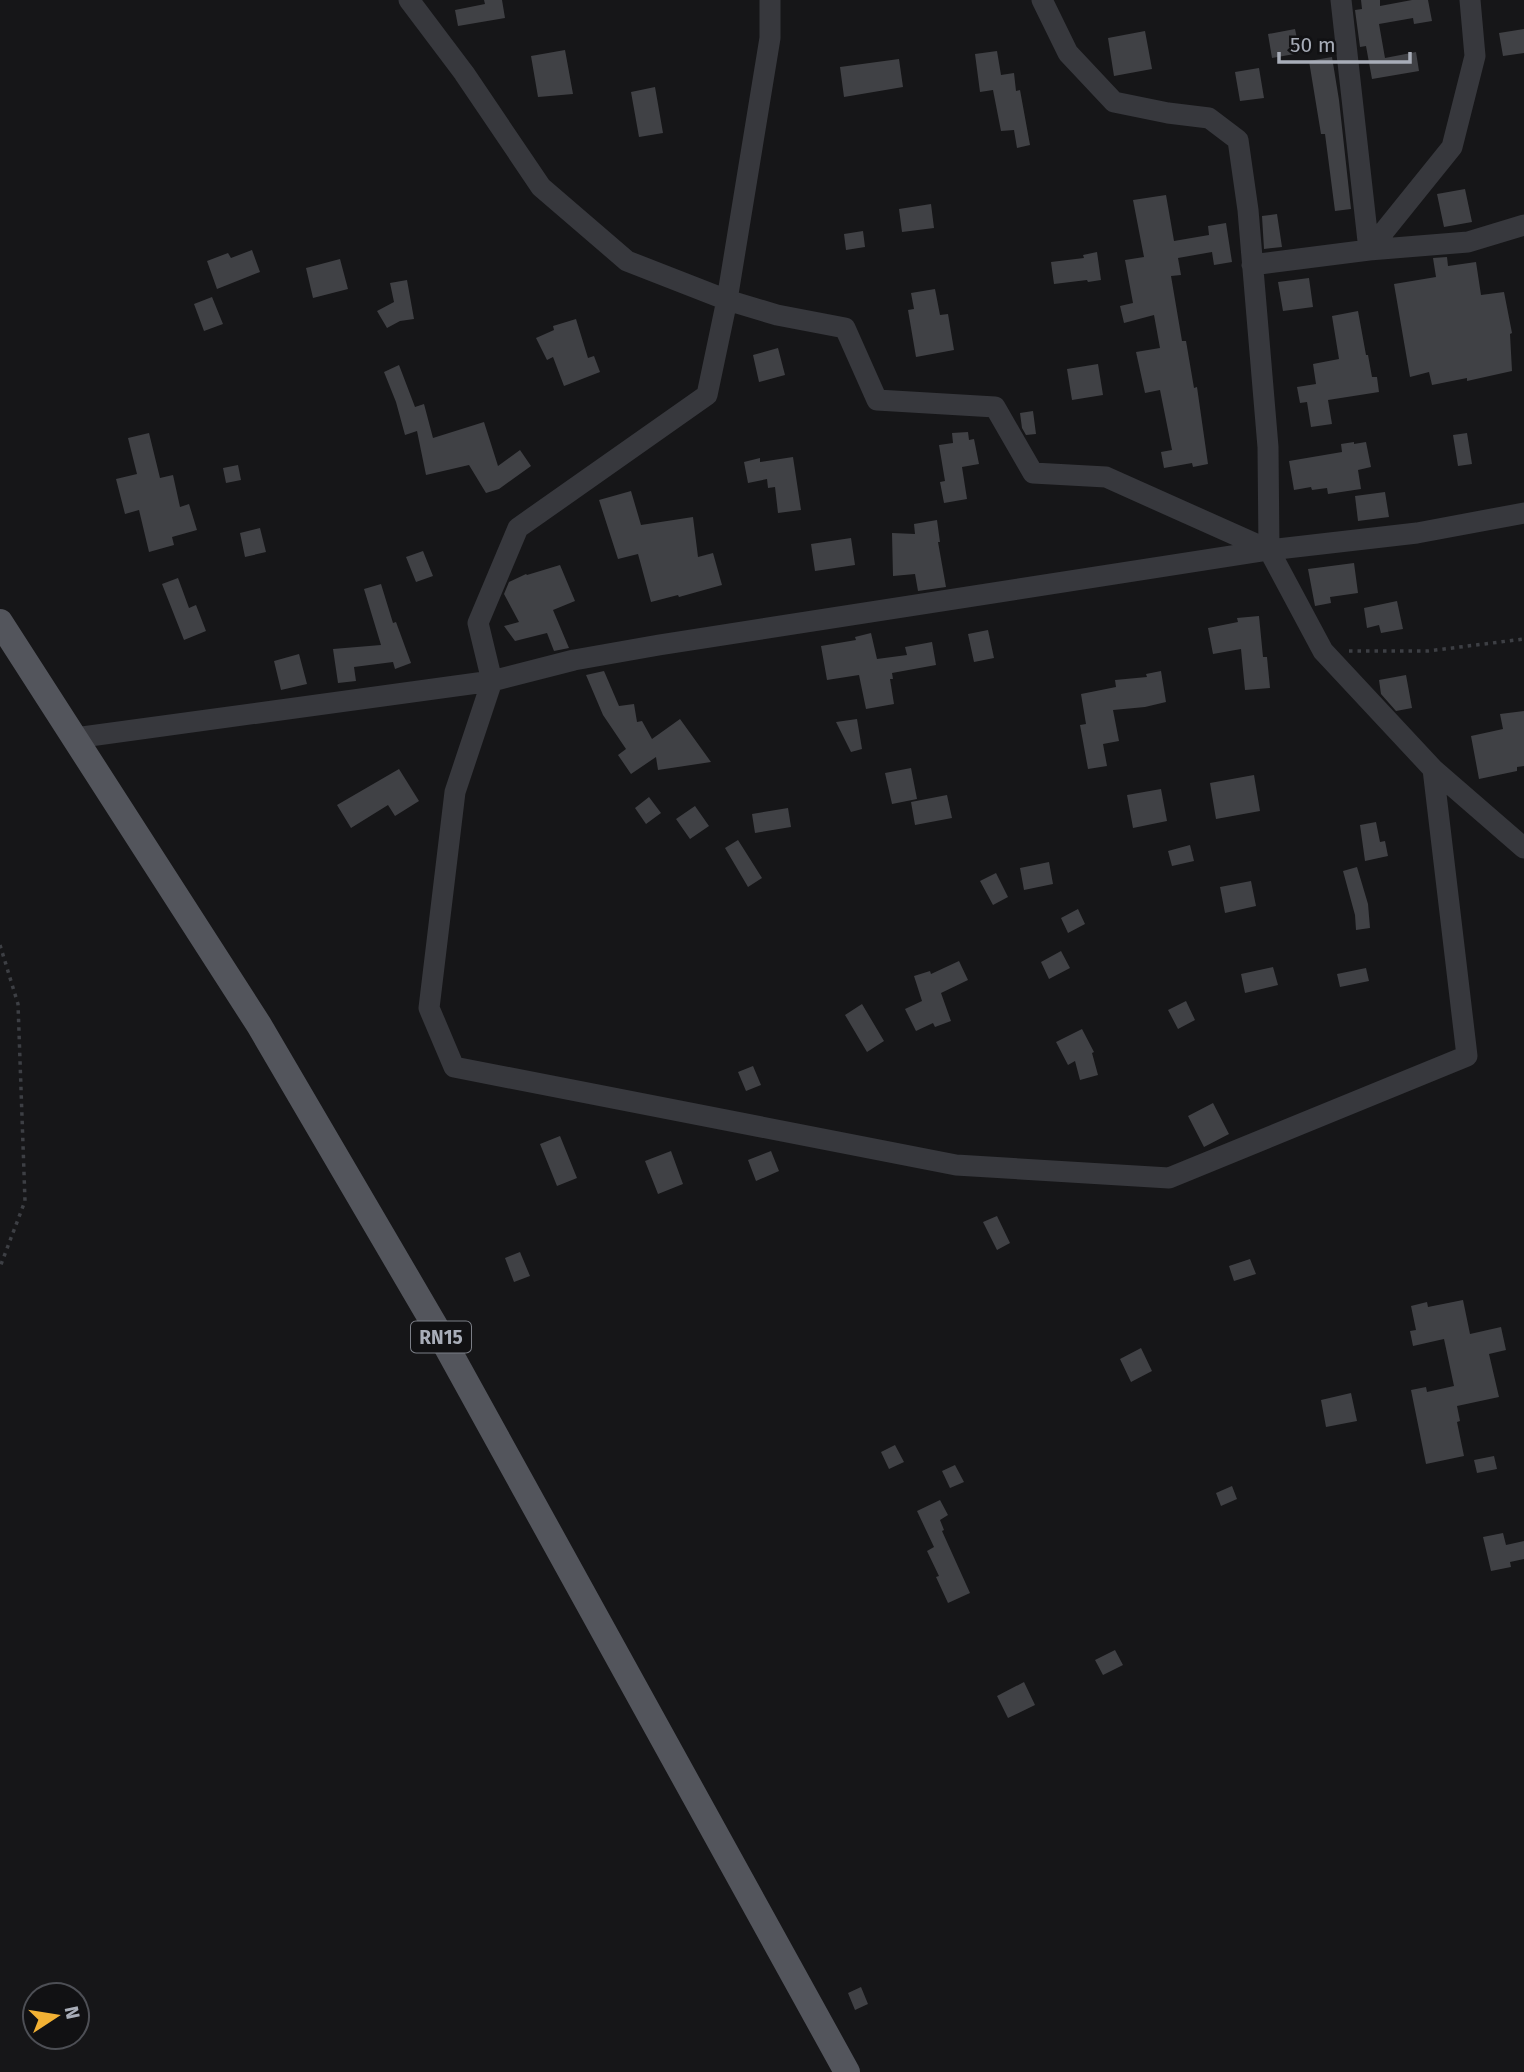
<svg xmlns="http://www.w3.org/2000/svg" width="1524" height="2072" font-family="'Fira Sans',sans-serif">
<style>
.building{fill:#404145}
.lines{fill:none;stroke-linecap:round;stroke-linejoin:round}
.path{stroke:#3d3f44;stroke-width:3.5;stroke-dasharray:3.5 5;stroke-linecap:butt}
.minor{stroke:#37383d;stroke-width:21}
.major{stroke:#53555c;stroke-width:26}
.labels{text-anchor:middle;stroke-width:5;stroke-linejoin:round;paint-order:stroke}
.shield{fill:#111113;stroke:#7b7e86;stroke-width:2}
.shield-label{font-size:19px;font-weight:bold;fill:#a8adb8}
</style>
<rect width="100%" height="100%" fill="#161618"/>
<path class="building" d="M 484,0 L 502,0 L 505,18 L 458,26 L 455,10 L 485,4 Z
M 1361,0 L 1380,0 L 1380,6 L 1412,0 L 1428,0 L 1432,21 L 1414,24 L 1413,18 L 1379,24 L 1385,58 L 1416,52 L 1419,71 L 1372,79 L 1366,46 L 1360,47 L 1355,10 L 1362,9 Z
M 1295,29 L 1300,53 L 1272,58 L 1268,34 Z
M 1524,29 L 1524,53 L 1503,56 L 1499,33 Z
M 1145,31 L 1152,69 L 1114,76 L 1108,38 Z
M 565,50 L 573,94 L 538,97 L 531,56 Z
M 997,51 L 1001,75 L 1014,73 L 1016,91 L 1020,90 L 1030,145 L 1017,148 L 1014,130 L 1001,131 L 993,90 L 980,92 L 975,54 Z
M 1332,57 L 1339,100 L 1351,209 L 1335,211 L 1325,134 L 1321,134 L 1309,61 Z
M 899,59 L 903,87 L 844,97 L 840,67 Z
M 1259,68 L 1264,98 L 1240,101 L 1235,72 Z
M 655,87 L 663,133 L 639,137 L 631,92 Z
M 1465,189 L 1472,222 L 1444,227 L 1437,194 Z
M 1166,195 L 1174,241 L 1209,235 L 1208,226 L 1226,223 L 1232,262 L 1214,265 L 1212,252 L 1178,258 L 1181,275 L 1171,276 L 1182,341 L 1186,341 L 1194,388 L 1197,387 L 1208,464 L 1193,467 L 1192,463 L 1164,468 L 1161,452 L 1172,450 L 1160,390 L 1145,393 L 1136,352 L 1160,348 L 1154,315 L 1124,323 L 1120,306 L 1133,303 L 1125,260 L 1144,257 L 1133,200 Z
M 931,204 L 934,228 L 902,232 L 899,209 Z
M 1277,214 L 1282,247 L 1264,249 L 1262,216 Z
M 863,231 L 865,247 L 846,250 L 844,234 Z
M 252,250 L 260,272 L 217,289 L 207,261 L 228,253 L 231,258 Z
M 1097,252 L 1101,280 L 1088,282 L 1087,280 L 1054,284 L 1051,262 L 1084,258 L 1083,255 Z
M 1447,257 L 1448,266 L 1476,262 L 1481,295 L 1504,292 L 1512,333 L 1510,334 L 1512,371 L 1467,381 L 1467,378 L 1432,385 L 1429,372 L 1410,377 L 1394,284 L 1436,277 L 1433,258 Z
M 340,259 L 348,289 L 313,298 L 306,268 Z
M 1309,278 L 1313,307 L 1283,311 L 1278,282 Z
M 407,280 L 414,319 L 400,321 L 387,328 L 377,311 L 394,302 L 390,283 Z
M 935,289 L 940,315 L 948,314 L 954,350 L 916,357 L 908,310 L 914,309 L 911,293 Z
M 212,297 L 223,324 L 204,331 L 194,304 Z
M 1358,311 L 1366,355 L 1368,355 L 1372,377 L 1377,377 L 1379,392 L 1328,400 L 1332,424 L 1311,427 L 1307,402 L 1300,403 L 1297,387 L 1316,384 L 1313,364 L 1339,359 L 1332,316 Z
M 576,319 L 588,358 L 594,356 L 600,372 L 564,386 L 553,357 L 547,360 L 536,338 L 554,330 L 553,326 Z
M 778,348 L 785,375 L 759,382 L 753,355 Z
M 1098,364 L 1103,395 L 1072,400 L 1067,369 Z
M 399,365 L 415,407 L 424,404 L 433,438 L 484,422 L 498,466 L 520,450 L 531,466 L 499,489 L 486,493 L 469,465 L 426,475 L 417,431 L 405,435 L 396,402 L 384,372 Z
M 1033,411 L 1036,434 L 1026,435 L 1022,428 L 1020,413 Z
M 968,432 L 969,440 L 974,439 L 979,464 L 962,467 L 967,499 L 944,503 L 940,482 L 945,481 L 939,445 L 953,443 L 952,433 Z
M 149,433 L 160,478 L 173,475 L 180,507 L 189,504 L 197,530 L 172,537 L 174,545 L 149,552 L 139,510 L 125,514 L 116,479 L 137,474 L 128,438 Z
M 1467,433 L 1472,464 L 1458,466 L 1453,435 Z
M 1354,442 L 1354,444 L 1366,442 L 1371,467 L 1358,470 L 1361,489 L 1328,494 L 1327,488 L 1312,490 L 1311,487 L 1294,490 L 1289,461 L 1342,452 L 1341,444 Z
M 793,457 L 801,510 L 778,513 L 775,487 L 768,488 L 767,479 L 748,483 L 744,462 L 760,458 L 760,462 Z
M 238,465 L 241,480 L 226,483 L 223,468 Z
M 631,491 L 641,525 L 693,517 L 698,557 L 713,553 L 722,585 L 679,597 L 678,595 L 651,602 L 638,554 L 618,559 L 599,500 Z
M 1385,492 L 1389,517 L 1358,521 L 1355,496 Z
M 937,520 L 940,542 L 938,542 L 946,587 L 918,591 L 915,574 L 893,576 L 892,533 L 915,534 L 914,524 Z
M 260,528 L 266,552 L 245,557 L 240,533 Z
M 851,538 L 855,565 L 815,571 L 811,544 Z
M 423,551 L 433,576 L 416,582 L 406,557 Z
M 1354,563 L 1358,593 L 1330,597 L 1331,603 L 1315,606 L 1308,569 Z
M 560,565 L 575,601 L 553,610 L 569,648 L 554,651 L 547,633 L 515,641 L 504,626 L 519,622 L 504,594 L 509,582 L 526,574 L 527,575 Z
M 178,578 L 189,608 L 196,605 L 206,631 L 184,640 L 162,584 Z
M 381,584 L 393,623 L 396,622 L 411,663 L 395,669 L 393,662 L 354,667 L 356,681 L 338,683 L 333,649 L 381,645 L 364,589 Z
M 1397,601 L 1403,629 L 1381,633 L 1379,625 L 1367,628 L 1364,608 Z
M 1259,616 L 1263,657 L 1267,657 L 1270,688 L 1245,690 L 1241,649 L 1213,654 L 1208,628 L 1238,622 L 1237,618 Z
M 988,630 L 994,658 L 974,662 L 968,634 Z
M 871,633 L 877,659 L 907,655 L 905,647 L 932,642 L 936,665 L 892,673 L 893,679 L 890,679 L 894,704 L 866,709 L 859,675 L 827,680 L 821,646 L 856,640 L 855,637 Z
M 299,654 L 307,684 L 281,690 L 274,661 Z
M 604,671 L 619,706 L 634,704 L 637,722 L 642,721 L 652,739 L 680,719 L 711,762 L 658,770 L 656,757 L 631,774 L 618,755 L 626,749 L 603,715 L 586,675 Z
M 1161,671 L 1166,702 L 1145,707 L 1113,710 L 1119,741 L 1103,744 L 1107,766 L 1088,769 L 1080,725 L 1086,724 L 1081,694 L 1116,687 L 1115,680 L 1147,677 L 1146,674 Z
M 1406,675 L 1412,708 L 1396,711 L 1381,694 L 1379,680 Z
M 1524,711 L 1524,766 L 1517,767 L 1517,771 L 1479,779 L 1471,736 L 1503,729 L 1500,714 Z
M 857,719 L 862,749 L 851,752 L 836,722 Z
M 911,768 L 917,799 L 892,804 L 885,773 Z
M 399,769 L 419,801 L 395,816 L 388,805 L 351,828 L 337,805 Z
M 1254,775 L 1260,811 L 1216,819 L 1210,783 Z
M 1161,789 L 1167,821 L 1133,828 L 1127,795 Z
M 947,795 L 952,818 L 915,825 L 911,802 Z
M 649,797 L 661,813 L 646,824 L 635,808 Z
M 695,806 L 709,826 L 690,839 L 676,819 Z
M 788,808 L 791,827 L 755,833 L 752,814 Z
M 1376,822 L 1380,842 L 1385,841 L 1388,856 L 1365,861 L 1360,825 Z
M 738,840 L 762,878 L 748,887 L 725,848 Z
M 1190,845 L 1194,861 L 1172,866 L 1168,851 Z
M 1049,862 L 1053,884 L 1024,890 L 1020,868 Z
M 1357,867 L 1368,904 L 1370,928 L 1356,930 L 1355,915 L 1343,871 Z
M 996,873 L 1008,897 L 993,905 L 980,881 Z
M 1251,881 L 1256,906 L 1225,913 L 1220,887 Z
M 1078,909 L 1085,924 L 1068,933 L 1061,918 Z
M 1061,951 L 1070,968 L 1049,979 L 1041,962 Z
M 959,961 L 968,980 L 941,993 L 951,1021 L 935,1027 L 933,1023 L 916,1031 L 905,1009 L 922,1001 L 914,976 L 930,971 L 931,974 Z
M 1273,967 L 1278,985 L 1245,993 L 1241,974 Z
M 1366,968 L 1369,981 L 1340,987 L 1337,974 Z
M 1186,1001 L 1195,1020 L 1178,1029 L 1168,1010 Z
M 862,1004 L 884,1041 L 867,1052 L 845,1015 Z
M 1082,1029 L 1094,1052 L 1092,1053 L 1098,1075 L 1080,1080 L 1075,1061 L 1068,1065 L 1056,1042 Z
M 753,1066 L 761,1085 L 746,1091 L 738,1072 Z
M 1213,1103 L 1229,1134 L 1204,1147 L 1188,1116 Z
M 560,1136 L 577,1178 L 557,1186 L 540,1144 Z
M 671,1151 L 683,1184 L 658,1194 L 645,1161 Z
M 771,1151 L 779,1171 L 756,1181 L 748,1160 Z
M 997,1216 L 1010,1243 L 997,1250 L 983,1222 Z
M 520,1252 L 530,1276 L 514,1282 L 505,1258 Z
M 1250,1259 L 1256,1274 L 1234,1281 L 1229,1266 Z
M 1463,1300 L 1470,1334 L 1501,1327 L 1506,1350 L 1489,1354 L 1499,1397 L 1457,1406 L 1460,1421 L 1457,1422 L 1464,1456 L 1426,1464 L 1411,1390 L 1426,1387 L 1427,1392 L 1454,1386 L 1444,1339 L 1413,1346 L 1410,1331 L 1416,1330 L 1411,1306 L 1427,1302 L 1428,1307 Z
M 1141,1348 L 1152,1371 L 1131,1382 L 1120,1359 Z
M 1351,1393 L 1357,1421 L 1326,1427 L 1321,1400 Z
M 895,1445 L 904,1462 L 889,1469 L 881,1452 Z
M 1494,1456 L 1497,1469 L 1477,1473 L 1474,1460 Z
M 955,1465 L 964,1482 L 950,1488 L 942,1471 Z
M 1232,1486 L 1237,1499 L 1221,1506 L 1216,1493 Z
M 940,1500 L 948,1515 L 940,1520 L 944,1530 L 942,1531 L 970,1593 L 948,1603 L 936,1577 L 939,1576 L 927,1551 L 934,1547 L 917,1511 Z
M 1503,1533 L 1506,1545 L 1524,1541 L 1524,1559 L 1510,1562 L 1511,1567 L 1491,1571 L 1483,1537 Z
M 1115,1650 L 1123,1665 L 1103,1675 L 1095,1660 Z
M 1024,1682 L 1035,1705 L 1008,1718 L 997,1696 Z
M 861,1987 L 868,2004 L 855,2010 L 848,1993 Z"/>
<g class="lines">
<path class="path" d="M 1349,651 L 1428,651 L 1524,639
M 0,945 L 18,1004 L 25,1201 L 0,1267"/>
<path class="minor" d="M 409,0 L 464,73 L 541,187 L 627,261 L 727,300 L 777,315 L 845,328 L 877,400 L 995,407 L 1033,473 L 1106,477 L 1269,550 L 1323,651 L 1433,769 L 1524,848
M 770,0 L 770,38 L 727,300 L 707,395 L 518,528 L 478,623 L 492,681 L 455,792 L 429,1008 L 454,1067 L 956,1165 L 1169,1178 L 1467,1056 L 1433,769
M 1042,0 L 1068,53 L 1114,102 L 1168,113 L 1209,118 L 1238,140 L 1248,210 L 1268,447 L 1269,550
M 1341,0 L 1369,250
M 1369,250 L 1452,147 L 1475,56 L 1470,0
M 1252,265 L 1369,250 L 1468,242 L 1524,225
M 75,738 L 492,681 L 574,660 L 659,645 L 1269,550 L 1417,533 L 1524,513"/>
<path class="major" d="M 0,622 L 259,1025 L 434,1324 L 847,2072"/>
</g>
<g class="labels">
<rect class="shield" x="411" y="1321.5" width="60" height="31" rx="5"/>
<g class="shield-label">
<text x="441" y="1344">RN15</text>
</g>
</g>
<g transform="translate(56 2016) rotate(78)"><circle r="33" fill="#111113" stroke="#4d4f55" stroke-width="2"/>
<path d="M0-5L12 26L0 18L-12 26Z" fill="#f2b134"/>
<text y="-10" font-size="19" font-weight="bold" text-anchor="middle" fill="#a8adb8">N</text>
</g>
<path d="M1279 52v10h131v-10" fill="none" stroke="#a8adb8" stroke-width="3.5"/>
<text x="1290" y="52" font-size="21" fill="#a8adb8" stroke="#111113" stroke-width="5" paint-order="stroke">50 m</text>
</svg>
